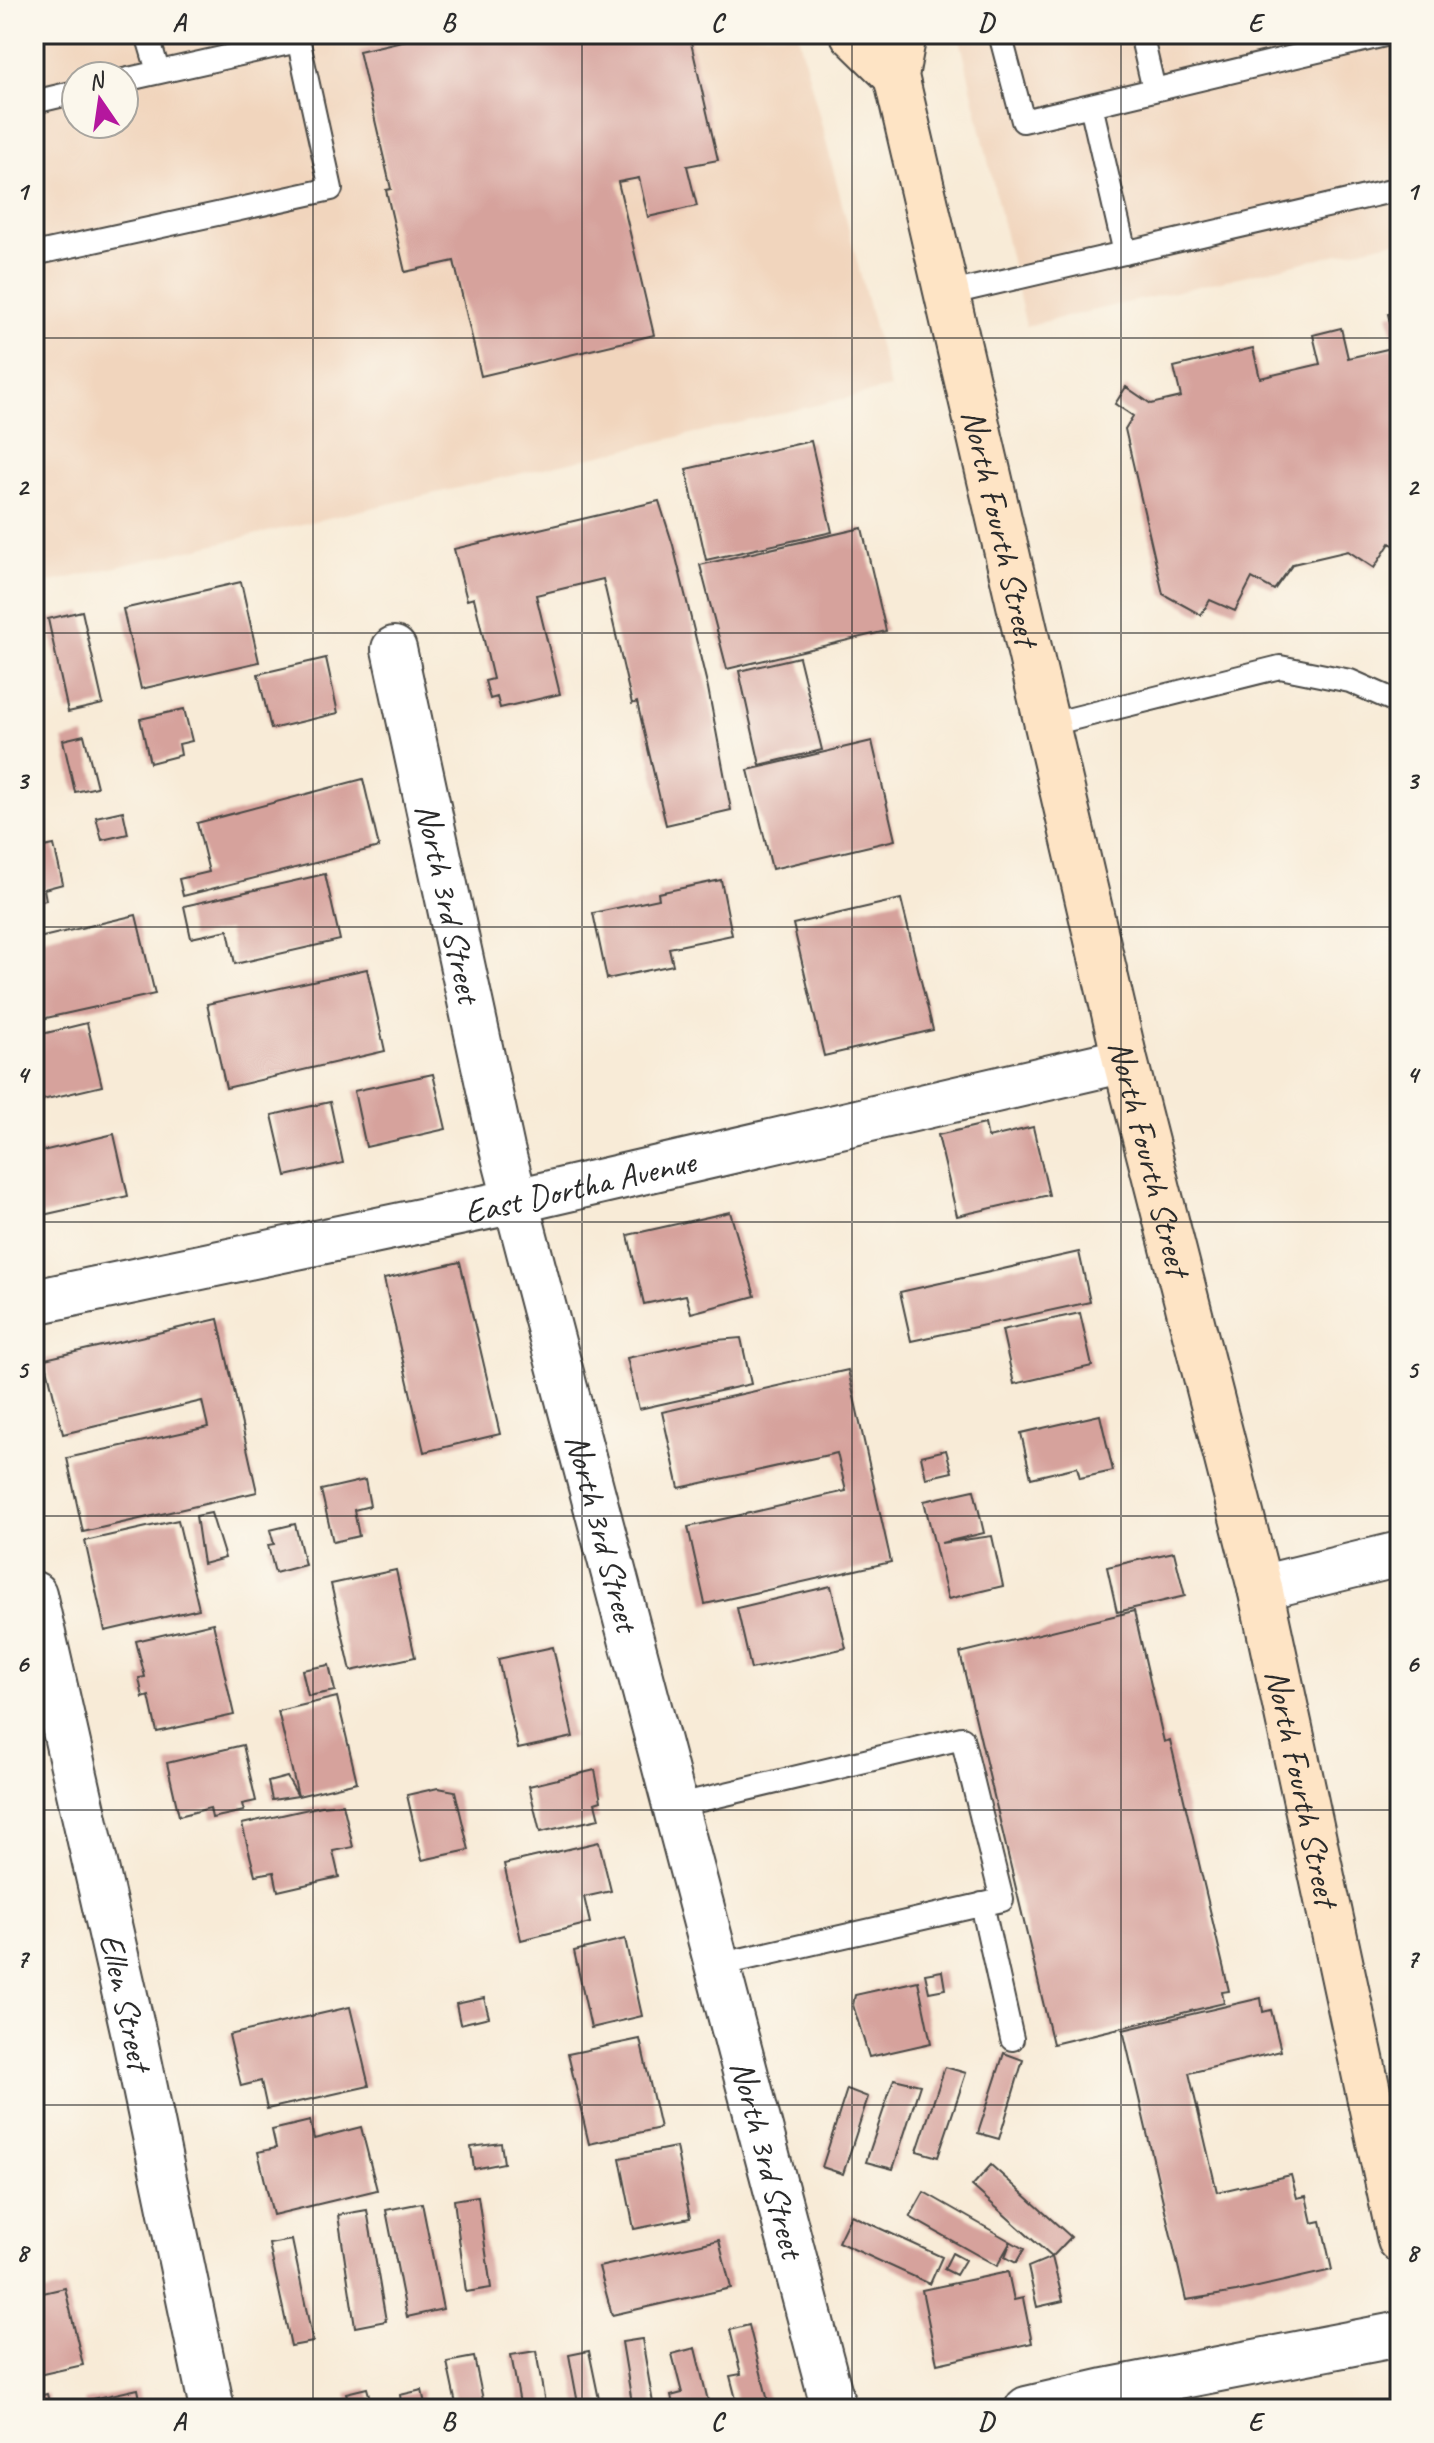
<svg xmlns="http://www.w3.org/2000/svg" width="1434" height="2443" font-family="Caveat,sans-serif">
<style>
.built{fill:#f1d5bd;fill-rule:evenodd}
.building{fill:#d6a29c}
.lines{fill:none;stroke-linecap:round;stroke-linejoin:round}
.lane-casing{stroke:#4a4845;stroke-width:26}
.street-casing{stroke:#4a4845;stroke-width:48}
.secondary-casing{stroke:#4a4845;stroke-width:48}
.lane{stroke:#fff;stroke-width:22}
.street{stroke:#fff;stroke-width:44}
.secondary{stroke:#fee4c5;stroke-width:44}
.grid{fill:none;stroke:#2b2b2b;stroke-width:2;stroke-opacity:0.55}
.labels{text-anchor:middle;stroke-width:7;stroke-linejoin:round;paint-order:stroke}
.street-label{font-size:34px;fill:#2b2b2b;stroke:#fbf7ec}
.neatline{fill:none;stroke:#2b2b2b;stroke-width:3}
.grid-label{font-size:26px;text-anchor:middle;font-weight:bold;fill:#2b2b2b}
</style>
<rect width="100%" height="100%" fill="#fbf7ec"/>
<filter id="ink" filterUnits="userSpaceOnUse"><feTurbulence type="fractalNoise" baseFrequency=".0125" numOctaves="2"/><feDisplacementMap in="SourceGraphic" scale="16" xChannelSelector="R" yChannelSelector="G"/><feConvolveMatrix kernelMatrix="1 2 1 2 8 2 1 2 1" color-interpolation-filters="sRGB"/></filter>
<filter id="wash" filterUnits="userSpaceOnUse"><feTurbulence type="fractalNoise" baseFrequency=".006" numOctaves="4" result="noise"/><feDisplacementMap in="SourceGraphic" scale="32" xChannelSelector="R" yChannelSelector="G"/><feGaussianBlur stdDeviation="1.8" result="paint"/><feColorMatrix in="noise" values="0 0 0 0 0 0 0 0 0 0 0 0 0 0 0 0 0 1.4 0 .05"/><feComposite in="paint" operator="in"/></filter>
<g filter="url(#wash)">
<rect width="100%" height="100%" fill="#f8ebd7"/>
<path class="built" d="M 34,34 L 798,34 L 890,388 L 34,586 ZM 76,76 L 124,76 L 124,124 L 76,124 Z
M 959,34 L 1400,34 L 1400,240 L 1026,326 Z"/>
<g id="blocks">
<path class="building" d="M 432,34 L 689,34 L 718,160 L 687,166 L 697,206 L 648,217 L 639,178 L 618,182 L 654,335 L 481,376 L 454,261 L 405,272 L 386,190 L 391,189 L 359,51 Z
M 1400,312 L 1400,549 L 1390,543 L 1374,568 L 1348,551 L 1293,564 L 1274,590 L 1252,578 L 1235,611 L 1210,600 L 1201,615 L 1163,594 L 1125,429 L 1133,416 L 1115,404 L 1126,387 L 1151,404 L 1181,397 L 1174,367 L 1253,348 L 1260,378 L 1320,364 L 1313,335 L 1341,328 L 1348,358 L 1396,347 L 1388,314 Z
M 811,441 L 832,532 L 706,560 L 686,469 Z
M 659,501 L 673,545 L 708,688 L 731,810 L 666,825 L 637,702 L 632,704 L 603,579 L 536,595 L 560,694 L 500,708 L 497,697 L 490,699 L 485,681 L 493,679 L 474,598 L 467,600 L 454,549 Z
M 862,528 L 886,631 L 727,669 L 700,565 Z
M 241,582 L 259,662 L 141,689 L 123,609 Z
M 82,611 L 103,704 L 68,712 L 48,619 Z
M 799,657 L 822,750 L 760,765 L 739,671 Z
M 326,658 L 338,713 L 271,729 L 258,674 Z
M 184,709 L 192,741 L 179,744 L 181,755 L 150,763 L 140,719 Z
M 84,735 L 97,787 L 75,792 L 63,740 Z
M 872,741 L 895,840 L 772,869 L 748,770 Z
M 363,779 L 379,847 L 183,896 L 179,879 L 209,872 L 197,823 Z
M 123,811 L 128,834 L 102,840 L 96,817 Z
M 54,845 L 63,884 L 44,889 L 46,900 L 34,903 L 34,849 Z
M 325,874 L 340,940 L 235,964 L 228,930 L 191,938 L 184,906 Z
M 721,880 L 732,935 L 669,948 L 673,965 L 607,979 L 593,913 L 659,899 L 658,893 Z
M 901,899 L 933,1030 L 824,1056 L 793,924 Z
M 136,915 L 155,994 L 37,1020 L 34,1005 L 34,939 Z
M 367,969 L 385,1051 L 226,1088 L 207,1004 Z
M 87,1023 L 102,1086 L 34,1102 L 34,1036 Z
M 433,1074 L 446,1129 L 366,1147 L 354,1091 Z
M 330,1102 L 343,1163 L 286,1176 L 272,1115 Z
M 985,1124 L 988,1138 L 1033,1127 L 1049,1195 L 957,1216 L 938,1135 Z
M 114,1134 L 128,1196 L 34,1217 L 34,1153 Z
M 730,1212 L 755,1296 L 691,1313 L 686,1295 L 644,1304 L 628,1235 Z
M 1079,1252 L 1090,1302 L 911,1341 L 900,1292 Z
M 460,1262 L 500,1434 L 424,1452 L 384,1279 Z
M 1080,1313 L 1092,1366 L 1014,1384 L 1002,1330 Z
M 218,1319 L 257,1492 L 83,1532 L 67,1458 L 208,1427 L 202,1401 L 63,1434 L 45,1359 Z
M 741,1338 L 751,1384 L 639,1409 L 627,1358 L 704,1341 Z
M 848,1370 L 891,1562 L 705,1604 L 688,1527 L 846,1491 L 837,1453 L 679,1488 L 662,1412 Z
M 1100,1415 L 1113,1471 L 1080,1478 L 1077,1467 L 1031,1478 L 1021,1433 Z
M 946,1450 L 952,1472 L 926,1478 L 921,1456 Z
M 365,1480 L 370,1506 L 354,1510 L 359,1536 L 333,1542 L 321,1490 Z
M 974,1490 L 984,1533 L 941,1543 L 992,1536 L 1003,1586 L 948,1599 L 924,1501 Z
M 211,1513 L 225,1558 L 203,1564 L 196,1516 Z
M 178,1520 L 199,1609 L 105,1631 L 85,1541 Z
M 295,1524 L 305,1565 L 275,1573 L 268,1545 L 274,1544 L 270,1530 Z
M 1174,1552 L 1185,1596 L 1117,1612 L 1107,1567 Z
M 396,1570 L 415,1657 L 351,1671 L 331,1584 Z
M 831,1586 L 846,1648 L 751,1669 L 737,1608 Z
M 1134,1611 L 1164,1742 L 1170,1740 L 1229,1991 L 1222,1992 L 1224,2003 L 1053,2044 L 960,1653 Z
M 213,1623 L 234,1715 L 157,1732 L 149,1696 L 143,1698 L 139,1678 L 145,1677 L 136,1641 Z
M 553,1647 L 573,1737 L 518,1749 L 498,1659 Z
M 329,1665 L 335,1691 L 308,1696 L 302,1670 Z
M 337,1697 L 357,1782 L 298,1796 L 272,1800 L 268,1782 L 287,1777 L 298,1796 L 278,1711 Z
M 243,1745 L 256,1801 L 242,1804 L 244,1811 L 212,1818 L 210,1808 L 179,1816 L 167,1763 Z
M 595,1770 L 601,1801 L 595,1803 L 599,1819 L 540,1832 L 529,1786 Z
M 438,1788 L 455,1791 L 469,1850 L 422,1860 L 407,1795 Z
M 343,1804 L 353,1847 L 333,1851 L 339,1877 L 278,1891 L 274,1872 L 255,1875 L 242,1824 L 322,1806 Z
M 599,1842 L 611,1891 L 584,1897 L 590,1923 L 521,1940 L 504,1864 Z
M 625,1939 L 642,2016 L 591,2028 L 574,1951 Z
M 942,1971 L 945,1989 L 929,1992 L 925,1974 Z
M 918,1981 L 931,2043 L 869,2057 L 853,2005 L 855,1995 Z
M 484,1998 L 489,2017 L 460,2024 L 456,2004 Z
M 1261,1998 L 1263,2012 L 1271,2010 L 1281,2051 L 1189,2073 L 1217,2192 L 1291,2175 L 1297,2198 L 1306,2196 L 1312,2223 L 1321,2221 L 1332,2270 L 1236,2292 L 1186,2300 L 1123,2030 Z
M 350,2007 L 369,2086 L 267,2109 L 261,2081 L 241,2086 L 229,2035 Z
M 640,2039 L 660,2128 L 589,2144 L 568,2054 Z
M 1004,2053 L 1023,2060 L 999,2139 L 978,2133 Z
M 945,2067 L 966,2073 L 938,2157 L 917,2151 Z
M 894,2079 L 920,2085 L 893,2169 L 866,2162 Z
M 847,2089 L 868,2097 L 843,2174 L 822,2167 Z
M 310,2121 L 314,2139 L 361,2127 L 377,2190 L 273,2215 L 258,2152 L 276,2148 L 272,2130 Z
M 501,2143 L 504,2163 L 474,2169 L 471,2147 Z
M 676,2147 L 690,2218 L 634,2229 L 620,2158 Z
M 991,2165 L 1071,2237 L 1052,2257 L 972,2186 Z
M 924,2192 L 1024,2249 L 1016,2263 L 1005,2257 L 1011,2241 L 997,2266 L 910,2217 Z
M 478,2196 L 491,2288 L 466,2292 L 454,2200 Z
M 422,2203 L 443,2309 L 407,2317 L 386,2210 Z
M 367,2210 L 386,2321 L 355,2327 L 338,2215 Z
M 851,2215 L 942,2257 L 930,2284 L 838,2242 Z
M 292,2240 L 313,2342 L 291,2346 L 269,2244 Z
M 719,2240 L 731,2288 L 612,2315 L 599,2267 Z
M 952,2253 L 965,2260 L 956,2275 L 944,2269 Z
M 1052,2257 L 1063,2301 L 1037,2307 L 1028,2267 Z
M 1008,2272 L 1014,2300 L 1023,2298 L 1032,2343 L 937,2364 L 922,2290 Z
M 65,2288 L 83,2365 L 34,2376 L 34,2295 Z
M 749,2325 L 770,2409 L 750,2409 L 747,2401 L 737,2403 L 730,2376 L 741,2374 L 730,2330 Z
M 642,2339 L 654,2409 L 633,2409 L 622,2342 Z
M 695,2348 L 710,2409 L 674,2409 L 671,2396 L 682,2393 L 672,2354 Z
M 536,2351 L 546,2409 L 521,2409 L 511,2355 Z
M 589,2351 L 601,2409 L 579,2409 L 569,2355 Z
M 474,2357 L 485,2409 L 457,2409 L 447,2362 Z
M 367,2388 L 373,2409 L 350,2409 L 346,2393 Z
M 138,2389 L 142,2409 L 86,2409 L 84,2401 Z
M 422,2390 L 426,2409 L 402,2409 L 400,2395 Z
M 47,2394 L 51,2409 L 34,2409 L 34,2397 Z"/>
</g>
</g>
<g filter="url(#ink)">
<use href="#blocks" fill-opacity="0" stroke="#4a4845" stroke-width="2"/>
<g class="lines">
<g class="lane-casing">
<path id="lane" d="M 147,34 L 158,71
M 1000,34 L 1023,121 L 1091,105
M 1141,34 L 1154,90
M 124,80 L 298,41
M 34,102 L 76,92
M 1125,253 L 1091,105 L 1389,34
M 34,254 L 331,189 L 297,34
M 947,294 L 1400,189
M 1047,725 L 1280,667 L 1350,681 L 1400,703
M 675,1806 L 962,1738 L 1002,1900 L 718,1965
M 982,1904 L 1012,2039"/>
</g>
<g class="street-casing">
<g id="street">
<path id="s1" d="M 394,649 L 502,1149 L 834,2409"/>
<path id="s2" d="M 34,1302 L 516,1201 L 1125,1060"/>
<path d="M 1260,1588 L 1400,1554"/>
<path id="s3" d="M 34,1594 L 132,2026 L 212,2409"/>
<path d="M 1027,2409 L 1105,2391 L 1400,2334"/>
</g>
</g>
<g class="secondary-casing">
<g id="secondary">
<path d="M 853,34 L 896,76"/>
<path id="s4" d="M 904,34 L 896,76 L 1125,1060 L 1260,1588 L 1400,2240"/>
</g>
</g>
<use href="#lane" class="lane"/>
<use href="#street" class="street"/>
<use href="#secondary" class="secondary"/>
</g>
</g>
<path class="grid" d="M 313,34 L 313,2409M 582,34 L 582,2409M 852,34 L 852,2409M 1121,34 L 1121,2409M 34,338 L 1400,338M 34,633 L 1400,633M 34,927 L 1400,927M 34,1222 L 1400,1222M 34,1516 L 1400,1516M 34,1810 L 1400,1810M 34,2105 L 1400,2105"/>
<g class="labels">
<g class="street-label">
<text dy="12" stroke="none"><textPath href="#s4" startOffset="506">North Fourth Street</textPath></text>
<text dy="12" stroke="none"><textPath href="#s1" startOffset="260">North 3rd Street</textPath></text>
<text dy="12" stroke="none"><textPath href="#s4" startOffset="1154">North Fourth Street</textPath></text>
<text dy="12" stroke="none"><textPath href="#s2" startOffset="558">East Dortha Avenue</textPath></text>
<text dy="12" stroke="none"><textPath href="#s1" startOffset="908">North 3rd Street</textPath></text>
<text dy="12" stroke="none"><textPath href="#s4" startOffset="1802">North Fourth Street</textPath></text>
<text dy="12" stroke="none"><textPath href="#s3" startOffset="418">Ellen Street</textPath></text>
<text dy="12" stroke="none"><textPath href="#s1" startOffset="1556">North 3rd Street</textPath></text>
</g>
</g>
<rect width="1434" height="2443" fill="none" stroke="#fbf7ec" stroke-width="88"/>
<g transform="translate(100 100) rotate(347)"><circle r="38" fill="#fbf7ec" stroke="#a8a59f" stroke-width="2"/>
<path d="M0-6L14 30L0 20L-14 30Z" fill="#b5179e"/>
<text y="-12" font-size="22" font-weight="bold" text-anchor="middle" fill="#2b2b2b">N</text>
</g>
<rect x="44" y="44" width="1346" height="2355" class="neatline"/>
<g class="grid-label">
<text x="179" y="31">A</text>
<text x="448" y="31">B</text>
<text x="717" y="31">C</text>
<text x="986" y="31">D</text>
<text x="1255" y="31">E</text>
<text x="22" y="200">1</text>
<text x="1412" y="200">1</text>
<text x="22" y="495">2</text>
<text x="1412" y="495">2</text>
<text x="22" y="789">3</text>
<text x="1412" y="789">3</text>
<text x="22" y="1083">4</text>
<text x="1412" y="1083">4</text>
<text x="22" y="1378">5</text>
<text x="1412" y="1378">5</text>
<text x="22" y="1672">6</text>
<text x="1412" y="1672">6</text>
<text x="22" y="1967">7</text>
<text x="1412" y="1967">7</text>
<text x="22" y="2261">8</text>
<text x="1412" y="2261">8</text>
<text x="179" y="2430">A</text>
<text x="448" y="2430">B</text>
<text x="717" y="2430">C</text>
<text x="986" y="2430">D</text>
<text x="1255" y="2430">E</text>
</g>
</svg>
